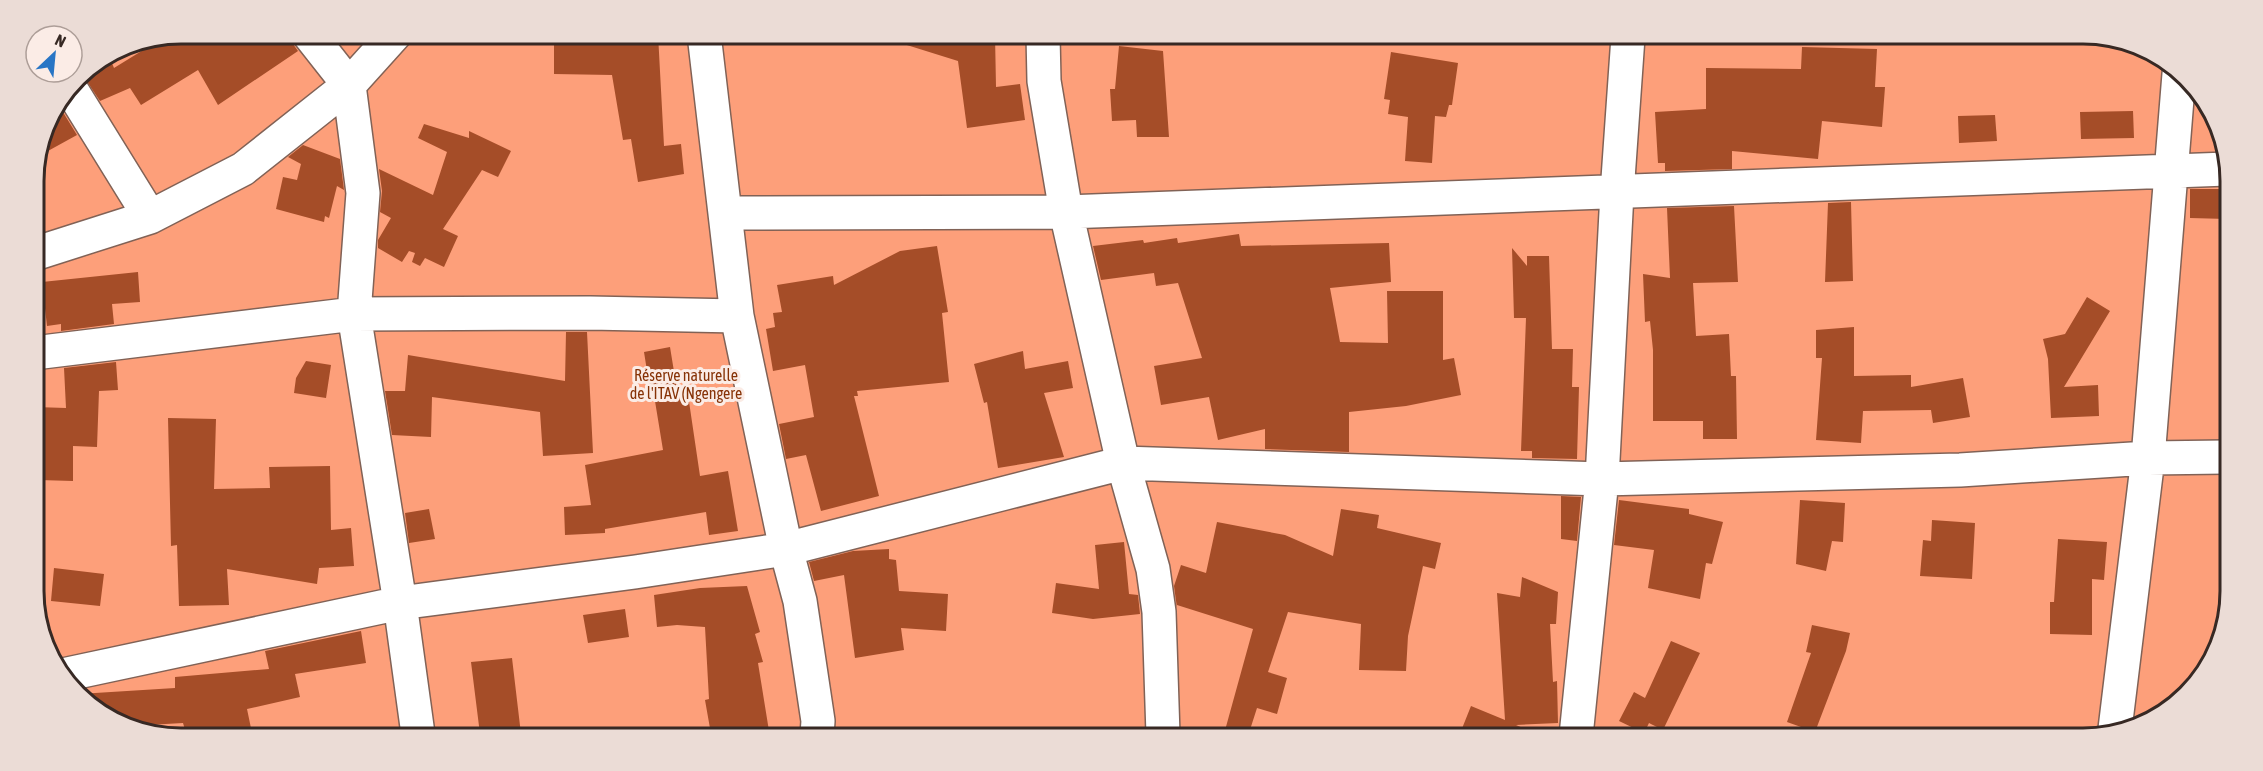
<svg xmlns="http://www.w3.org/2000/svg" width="2263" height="771" font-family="'Asap Condensed',sans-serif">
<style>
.green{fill:#fd9f7a}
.building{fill:#a54d28}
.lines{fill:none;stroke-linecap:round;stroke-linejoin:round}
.minor-casing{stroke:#816256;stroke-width:36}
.minor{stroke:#fff;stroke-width:33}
.labels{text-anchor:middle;stroke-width:6;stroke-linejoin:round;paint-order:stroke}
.park-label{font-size:16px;fill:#863206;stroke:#fbece6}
.rim{fill:none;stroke:#372924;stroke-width:3}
</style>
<rect width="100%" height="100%" fill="#fed9cb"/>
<path class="green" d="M 180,33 L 2121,38 L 2193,83 L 2227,152 L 2225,629 L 2205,673 L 2173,707 L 2092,738 L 142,733 L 70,688 L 36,619 L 33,171 L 44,124 L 76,76 L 124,44 Z"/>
<path class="building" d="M 180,33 L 290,33 L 293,44 L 298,51 L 218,105 L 198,70 L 141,105 L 130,88 L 100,101 L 82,74 L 111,61 L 114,68 L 166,36 Z
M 613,34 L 658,34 L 664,146 L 681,144 L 684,174 L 638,182 L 631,139 L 623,140 L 612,75 L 554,74 L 554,38 L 613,39 Z
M 895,35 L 995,35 L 996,87 L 1020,84 L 1025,120 L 967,128 L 958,61 L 894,41 Z
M 1119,46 L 1163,51 L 1169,137 L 1137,137 L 1136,120 L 1112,121 L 1110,89 L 1115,89 Z
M 1802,47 L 1877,49 L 1875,87 L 1885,87 L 1882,127 L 1822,121 L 1818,159 L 1732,151 L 1732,169 L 1665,171 L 1665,163 L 1658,163 L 1655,112 L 1706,109 L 1706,68 L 1801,69 Z
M 1391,52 L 1458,63 L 1452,105 L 1449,105 L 1446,117 L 1435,116 L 1432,163 L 1405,161 L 1408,117 L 1388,114 L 1390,100 L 1384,99 Z
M 58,104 L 77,135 L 37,157 L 44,124 Z
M 2133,111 L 2134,138 L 2081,139 L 2080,112 Z
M 1995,115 L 1997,141 L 1959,143 L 1958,116 Z
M 424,124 L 469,138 L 469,131 L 511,151 L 498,177 L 482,170 L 443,229 L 458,236 L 444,267 L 425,258 L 420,266 L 412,262 L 415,253 L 409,251 L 402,262 L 378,248 L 378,240 L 391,218 L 380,212 L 382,191 L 379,169 L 433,195 L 447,152 L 418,138 Z
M 303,145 L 340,159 L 344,190 L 337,186 L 329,218 L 325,216 L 324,222 L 276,209 L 283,177 L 297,180 L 301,164 L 288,157 Z
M 2190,189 L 2227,189 L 2227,219 L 2190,218 Z
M 1851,202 L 1853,281 L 1825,282 L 1828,203 Z
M 1734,206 L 1738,282 L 1693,283 L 1696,336 L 1729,334 L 1731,376 L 1736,376 L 1737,439 L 1703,439 L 1703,421 L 1653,421 L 1653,350 L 1650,321 L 1645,322 L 1643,274 L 1670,278 L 1667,208 Z
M 1239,234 L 1241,246 L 1389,243 L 1391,282 L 1330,288 L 1340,342 L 1388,343 L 1387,291 L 1443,291 L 1443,360 L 1454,358 L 1461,395 L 1406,406 L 1349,412 L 1349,452 L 1265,449 L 1265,429 L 1218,440 L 1209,397 L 1161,405 L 1154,366 L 1202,358 L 1178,283 L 1156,286 L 1154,273 L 1101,280 L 1093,246 L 1143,240 L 1144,243 L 1177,238 L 1178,243 Z
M 937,246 L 948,312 L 942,313 L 949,382 L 857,391 L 858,396 L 854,396 L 879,496 L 821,511 L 806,455 L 786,459 L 779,424 L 814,417 L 805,365 L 773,371 L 766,329 L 775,327 L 773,313 L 782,312 L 777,285 L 833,276 L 834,285 L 900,251 Z
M 1512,248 L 1527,266 L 1527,256 L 1549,256 L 1552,349 L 1573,349 L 1572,387 L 1579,387 L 1577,459 L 1532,458 L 1532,451 L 1521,451 L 1526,318 L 1514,318 Z
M 138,272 L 140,302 L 112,304 L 114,324 L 61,331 L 61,324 L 47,326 L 42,282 Z
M 2087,297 L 2110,311 L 2064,387 L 2098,385 L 2099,416 L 2051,418 L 2048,359 L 2043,339 L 2065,334 Z
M 1854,327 L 1854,376 L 1911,375 L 1911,387 L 1963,378 L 1970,417 L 1933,423 L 1931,410 L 1863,411 L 1861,443 L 1816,440 L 1822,358 L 1816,358 L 1816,330 Z
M 566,332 L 587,332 L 593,453 L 543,456 L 540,412 L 432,397 L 431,437 L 392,435 L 385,391 L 405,391 L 408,355 L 565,381 Z
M 670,347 L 677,390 L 687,388 L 700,476 L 728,471 L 738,531 L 709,535 L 706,512 L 605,529 L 605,533 L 565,535 L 564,507 L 591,505 L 585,465 L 663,450 L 654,395 L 651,396 L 644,352 Z
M 1023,351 L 1025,369 L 1068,361 L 1073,388 L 1044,393 L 1064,457 L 998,468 L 987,402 L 984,403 L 974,364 Z
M 306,361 L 331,365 L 326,398 L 294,393 L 296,378 Z
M 116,362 L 118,390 L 99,391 L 97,447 L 73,446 L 73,481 L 39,480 L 39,441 L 35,441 L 35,407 L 66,408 L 64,368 Z
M 168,418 L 216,419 L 214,489 L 270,488 L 269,467 L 330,466 L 331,530 L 351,528 L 354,566 L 319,568 L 317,584 L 227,569 L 229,605 L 179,606 L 177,545 L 171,546 Z
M 1561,496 L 1581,497 L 1577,541 L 1561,539 Z
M 1619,500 L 1689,509 L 1689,514 L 1723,522 L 1712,564 L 1706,563 L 1700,599 L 1648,588 L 1654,550 L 1614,545 Z
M 1800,500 L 1845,503 L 1843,542 L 1832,541 L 1826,571 L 1796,564 Z
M 429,509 L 435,539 L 409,543 L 405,513 Z
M 1341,509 L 1379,515 L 1377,528 L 1441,543 L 1435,569 L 1423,566 L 1408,636 L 1406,671 L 1359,670 L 1361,624 L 1288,612 L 1268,672 L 1287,678 L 1277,714 L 1257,708 L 1248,736 L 1224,734 L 1253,629 L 1177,605 L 1177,608 L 1174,586 L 1181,565 L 1206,573 L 1217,522 L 1285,535 L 1333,556 Z
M 1932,520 L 1975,523 L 1972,579 L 1920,576 L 1923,540 L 1931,541 Z
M 2058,539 L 2107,542 L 2104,580 L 2092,579 L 2092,635 L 2050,634 L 2050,602 L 2054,602 Z
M 1124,542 L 1129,594 L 1138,595 L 1140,614 L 1093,619 L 1052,613 L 1056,583 L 1099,589 L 1095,545 Z
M 889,549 L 889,559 L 896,560 L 899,591 L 948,594 L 946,631 L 901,628 L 904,650 L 855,658 L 844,575 L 814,581 L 809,562 L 853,551 Z
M 54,568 L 104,574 L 100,606 L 51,601 Z
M 1522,577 L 1558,592 L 1556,624 L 1550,624 L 1553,682 L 1557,681 L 1558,723 L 1516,725 L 1542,736 L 1459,736 L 1471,706 L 1505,720 L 1497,593 L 1520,597 Z
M 747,586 L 760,632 L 755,634 L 763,662 L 758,663 L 769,731 L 748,734 L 711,734 L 705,700 L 709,699 L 705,627 L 677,625 L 657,627 L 654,595 L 700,588 Z
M 625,609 L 629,637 L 588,643 L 583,615 Z
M 1812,625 L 1850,633 L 1846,651 L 1815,732 L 1787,722 L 1811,653 L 1806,652 Z
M 361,631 L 366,663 L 295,674 L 300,697 L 247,709 L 252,733 L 186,733 L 183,723 L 130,726 L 79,694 L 175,688 L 175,677 L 269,669 L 265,651 Z
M 1671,641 L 1700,653 L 1663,730 L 1649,723 L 1644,733 L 1619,721 L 1634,692 L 1645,698 Z
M 512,658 L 521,734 L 480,734 L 471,662 Z"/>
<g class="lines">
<g class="minor-casing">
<path id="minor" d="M 308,33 L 349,85 L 363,193 L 354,314 L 400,603 L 418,734
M 704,34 L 737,316 L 786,549 L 800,601 L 818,721 L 817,735
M 1043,35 L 1044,81 L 1066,212 L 1123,463 L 1153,569 L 1159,612 L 1163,735
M 69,86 L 150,217
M 726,213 L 1066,212 L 2227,169
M 34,254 L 150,217 L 243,169 L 349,85 L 395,34
M 34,353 L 354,314 L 590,313 L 737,316
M 63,675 L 400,603 L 635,572 L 786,549 L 1123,463 L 1602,479 L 1960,470 L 2148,458 L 2226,457
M 2115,729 L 2148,458 L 2179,74
M 1576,736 L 1602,479 L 1617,193 L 1628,37"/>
</g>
<use href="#minor" class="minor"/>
</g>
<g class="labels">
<g class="park-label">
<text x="686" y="381">Réserve naturelle<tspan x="686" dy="18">de l'ITAV (Ngengere</tspan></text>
</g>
</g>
<path d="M0 0H2263V771H0ZM181 44H2083A137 137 0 0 1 2220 181V591A137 137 0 0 1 2083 728H181A137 137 0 0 1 44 591V181A137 137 0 0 1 181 44Z" fill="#ebdcd6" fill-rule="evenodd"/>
<path class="rim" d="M181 44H2083A137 137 0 0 1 2220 181V591A137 137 0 0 1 2083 728H181A137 137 0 0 1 44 591V181A137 137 0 0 1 181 44Z"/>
<g transform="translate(54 54) rotate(26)"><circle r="28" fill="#fbece6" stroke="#ad9e98" stroke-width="1.5"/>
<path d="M0-4.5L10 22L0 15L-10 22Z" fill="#2875c5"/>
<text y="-9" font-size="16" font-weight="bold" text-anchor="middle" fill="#372924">N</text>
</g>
</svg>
